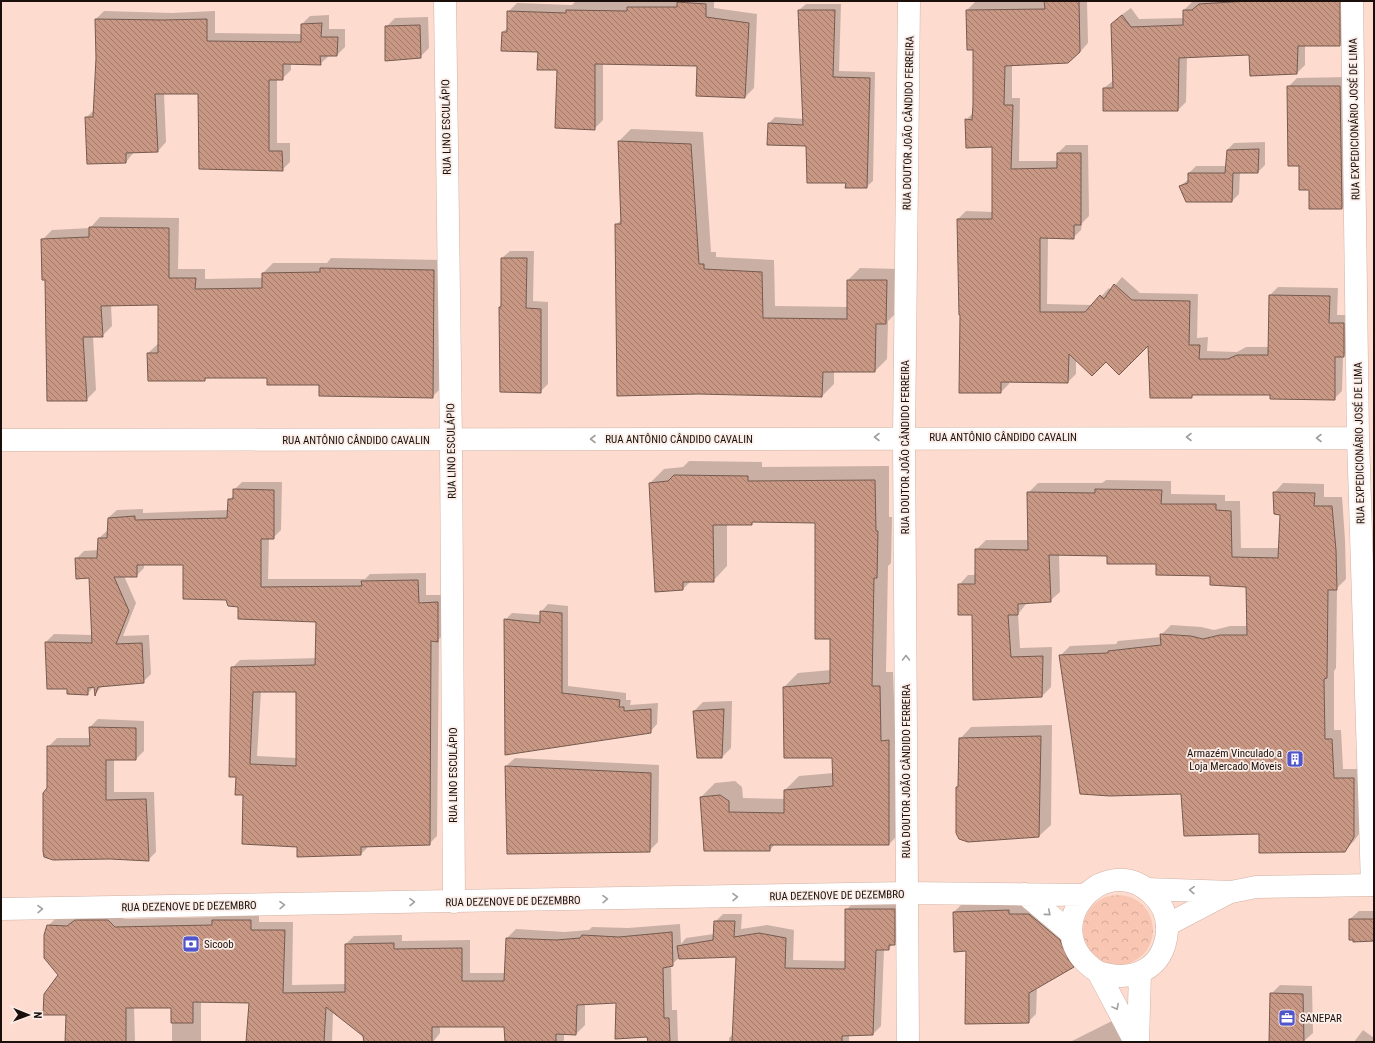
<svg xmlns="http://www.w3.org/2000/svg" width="1375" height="1043" font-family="'Roboto Condensed',sans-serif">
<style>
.park{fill:url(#park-crowns)}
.shadow{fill:#0003;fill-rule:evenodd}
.building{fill:url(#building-back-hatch);stroke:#765a4f;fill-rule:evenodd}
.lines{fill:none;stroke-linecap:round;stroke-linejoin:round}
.minor-casing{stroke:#d2b2a5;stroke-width:23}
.tertiary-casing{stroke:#d2b2a5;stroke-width:23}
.secondary-casing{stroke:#d2b2a5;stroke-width:23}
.minor{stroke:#fff;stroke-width:22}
.tertiary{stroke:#fff;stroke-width:22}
.secondary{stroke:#fff;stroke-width:22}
.oneway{stroke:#a39f9d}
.labels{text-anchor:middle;stroke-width:3.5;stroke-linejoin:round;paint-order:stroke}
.street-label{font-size:11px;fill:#1a0f0a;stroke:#fbede8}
.poi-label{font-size:11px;fill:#1a0f0a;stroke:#fbede8;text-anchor:start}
</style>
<defs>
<pattern id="park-crowns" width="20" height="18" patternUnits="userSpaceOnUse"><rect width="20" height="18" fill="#f8c6b2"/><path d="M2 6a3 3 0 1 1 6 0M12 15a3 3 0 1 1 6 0" fill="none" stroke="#d4a998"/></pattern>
<pattern id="building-back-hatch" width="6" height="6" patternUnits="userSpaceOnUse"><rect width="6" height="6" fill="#c89885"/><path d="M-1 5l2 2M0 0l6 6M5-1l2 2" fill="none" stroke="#a27a6b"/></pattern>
</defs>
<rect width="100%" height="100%" fill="#fddbce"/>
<path class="park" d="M1083 930a35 35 0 1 1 70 0a35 35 0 1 1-70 0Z"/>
<path class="shadow" d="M 576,1 L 714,1 L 714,8 L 757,14 L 754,88 L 745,97 L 698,65 L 603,63 L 603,120 L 594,129 L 558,69 L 539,51 L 503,32 L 508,27 L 508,12 L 517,3 L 572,5 Z
M 1087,1 L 1088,43 L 1080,52 L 1012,64 L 1012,98 L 1020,98 L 1019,161 L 1058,161 L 1058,153 L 1066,145 L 1088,145 L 1089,216 L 1082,223 L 1081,230 L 1073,238 L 1048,238 L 1047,304 L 1093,305 L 1109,288 L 1111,290 L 1122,277 L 1140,293 L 1198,294 L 1197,338 L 1208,337 L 1207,351 L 1237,352 L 1246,347 L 1269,347 L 1270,295 L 1278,287 L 1338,288 L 1337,315 L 1352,315 L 1352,348 L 1343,356 L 1342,391 L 1334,399 L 1271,394 L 1194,394 L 1191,397 L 1149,343 L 1106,361 L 1076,359 L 1076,374 L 1068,382 L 1009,381 L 1009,384 L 1001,392 L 961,314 L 958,219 L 966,211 L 993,212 L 993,146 L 966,120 L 974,112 L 974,49 L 967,10 L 975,2 Z
M 1202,1 L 1348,1 L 1348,36 L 1340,45 L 1305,45 L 1305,65 L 1297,73 L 1250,54 L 1187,56 L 1186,102 L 1178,110 L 1104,88 L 1114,80 L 1112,25 L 1120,16 L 1131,8 L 1139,19 L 1184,18 L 1184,10 L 1192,2 Z
M 806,4 L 841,4 L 839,71 L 875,72 L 873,181 L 866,187 L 847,182 L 807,145 L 768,144 L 769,123 L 775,117 L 804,119 L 799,10 Z
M 104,11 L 172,13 L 215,11 L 215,33 L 302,34 L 302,24 L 310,16 L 329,15 L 329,29 L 345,29 L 345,47 L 337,55 L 329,56 L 320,64 L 291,64 L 291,70 L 282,79 L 277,79 L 277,143 L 290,143 L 290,162 L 282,170 L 199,93 L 164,93 L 166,142 L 158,151 L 134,152 L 126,162 L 86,118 L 94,110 L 97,58 L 96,19 Z
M 428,17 L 429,48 L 420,57 L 386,27 L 395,18 Z
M 1348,77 L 1351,199 L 1342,208 L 1310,189 L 1300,165 L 1288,87 L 1297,78 Z
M 631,129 L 703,132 L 711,252 L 716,252 L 716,257 L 774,260 L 775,306 L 848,307 L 848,280 L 860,268 L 899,269 L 898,311 L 888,321 L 887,359 L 875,371 L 834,371 L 834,384 L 822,396 L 616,225 L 622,219 L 619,141 Z
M 1265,142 L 1265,165 L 1258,172 L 1240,172 L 1239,194 L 1232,201 L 1187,201 L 1180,186 L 1189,179 L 1189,173 L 1196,166 L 1226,166 L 1227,150 L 1234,143 Z
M 100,217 L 179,218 L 178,269 L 205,269 L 205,279 L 263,278 L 263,273 L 273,263 L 327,263 L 331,258 L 443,260 L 442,387 L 432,397 L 268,377 L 207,377 L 205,380 L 148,353 L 159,343 L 159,304 L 111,305 L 112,326 L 102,336 L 93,336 L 96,390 L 86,400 L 46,279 L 42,240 L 52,230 L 90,228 Z
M 510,251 L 534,251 L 533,301 L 548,302 L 548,384 L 540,392 L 500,307 L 502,305 L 502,258 Z
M 689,461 L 762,462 L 762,467 L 889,466 L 889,517 L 892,517 L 891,563 L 888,566 L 886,672 L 893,672 L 895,727 L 903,830 L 889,844 L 775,844 L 770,850 L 701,797 L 715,783 L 735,781 L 742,787 L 743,798 L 785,799 L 785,790 L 799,776 L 834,773 L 833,757 L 784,687 L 798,673 L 831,670 L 831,638 L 816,522 L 754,521 L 751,524 L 727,524 L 727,566 L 713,581 L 691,581 L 683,589 L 650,483 L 664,469 L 683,467 Z
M 1106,480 L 1171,481 L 1171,494 L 1225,495 L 1225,501 L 1240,501 L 1241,548 L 1279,548 L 1281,514 L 1274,493 L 1283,483 L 1324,484 L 1324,497 L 1342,497 L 1345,540 L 1346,579 L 1337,588 L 1336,668 L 1334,671 L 1334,730 L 1341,730 L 1343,769 L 1363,769 L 1364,827 L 1354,841 L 1344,851 L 1260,833 L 1182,793 L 1060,656 L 1070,646 L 1116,644 L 1118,641 L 1161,637 L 1161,635 L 1171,625 L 1201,627 L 1214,630 L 1230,626 L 1248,626 L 1247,586 L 1211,575 L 1156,563 L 1108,555 L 1059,554 L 1060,592 L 1050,601 L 1027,603 L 1018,614 L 1020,648 L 1052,647 L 1051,687 L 1042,696 L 973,614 L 959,585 L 968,575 L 976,575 L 976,550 L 986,540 L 1029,540 L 1028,493 L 1038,483 L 1102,483 Z
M 242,482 L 282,482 L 281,530 L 273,538 L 269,538 L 268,579 L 365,579 L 370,574 L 426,573 L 426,595 L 446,595 L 445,633 L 439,639 L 437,836 L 429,844 L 369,846 L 361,854 L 298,846 L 244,794 L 237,776 L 232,668 L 240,660 L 317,658 L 317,621 L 239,607 L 184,564 L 144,564 L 144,568 L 136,576 L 124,576 L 136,603 L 123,636 L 149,635 L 151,674 L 143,682 L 103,685 L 95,694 L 95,686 L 87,694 L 68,688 L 46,642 L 54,634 L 92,635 L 90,577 L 76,559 L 84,551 L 99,550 L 99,538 L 108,530 L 108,518 L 117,510 L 143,509 L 143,513 L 228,510 L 229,500 L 234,495 L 234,490 ZM 261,691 L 297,691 L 297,758 L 257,756 Z
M 548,604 L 568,606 L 568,686 L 626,693 L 626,700 L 631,700 L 630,705 L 658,703 L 657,724 L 650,732 L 506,754 L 505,620 L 512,613 L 541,615 L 541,612 Z
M 732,701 L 731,748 L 722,757 L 698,757 L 694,711 L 703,702 Z
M 98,719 L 144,721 L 144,751 L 136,759 L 114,759 L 114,792 L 154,792 L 156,852 L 148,860 L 48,789 L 48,747 L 57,738 L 91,738 L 90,727 Z
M 1052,725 L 1051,825 L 1039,836 L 968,841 L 957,787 L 959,785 L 960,739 L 971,727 Z
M 515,758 L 659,765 L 658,842 L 649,851 L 506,766 Z
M 902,901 L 902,936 L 888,949 L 884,949 L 881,1026 L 873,1034 L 849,1035 L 849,1042 L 729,1042 L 729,1038 L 733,1034 L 737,956 L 679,958 L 671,965 L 672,1010 L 677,1010 L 678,1042 L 649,1042 L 648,1036 L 617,1002 L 585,1004 L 585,1025 L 576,1034 L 564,1034 L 564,1040 L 562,1042 L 506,1042 L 505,1026 L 440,1026 L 440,1033 L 433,1042 L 365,1042 L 364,1035 L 333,1012 L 332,1042 L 247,1042 L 250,1002 L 201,1001 L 201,1042 L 172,1042 L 172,1007 L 134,1007 L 135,1042 L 66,1042 L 67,1014 L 48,926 L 57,917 L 116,911 L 124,919 L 216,917 L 222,912 L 259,912 L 259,922 L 293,922 L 292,985 L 346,984 L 346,944 L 354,936 L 402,935 L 402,941 L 470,940 L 470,973 L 505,973 L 507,938 L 516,929 L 565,932 L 589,930 L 592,927 L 628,928 L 680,924 L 681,944 L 686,938 L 714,934 L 715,922 L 723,914 L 742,914 L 741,929 L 767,925 L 794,930 L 793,960 L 846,961 L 846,910 L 854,902 Z
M 1017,902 L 1017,906 L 1038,906 L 1081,958 L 1073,966 L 1037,987 L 1036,1014 L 1028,1022 L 967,950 L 954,912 L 962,904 Z
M 1359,911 L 1374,911 L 1374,939 L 1350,919 Z
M 1280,985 L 1312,986 L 1313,1033 L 1304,1041 L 1271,994 Z
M 1114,1020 L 1125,1042 L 1070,1042 Z
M 1363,1030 L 1374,1038 L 1374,1042 L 1354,1042 Z"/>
<path class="building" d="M 1044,1 L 1079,1 L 1080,52 L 1068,63 L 1005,66 L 1004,105 L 1013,105 L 1011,169 L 1057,168 L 1057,153 L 1081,153 L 1081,225 L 1074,225 L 1074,239 L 1040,238 L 1040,312 L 1085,312 L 1100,295 L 1104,299 L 1114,284 L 1132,300 L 1190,301 L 1189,345 L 1200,345 L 1199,359 L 1228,359 L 1237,355 L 1268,355 L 1269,295 L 1330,296 L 1329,323 L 1344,323 L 1344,357 L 1335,357 L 1335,400 L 1270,399 L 1270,395 L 1192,395 L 1192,398 L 1150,398 L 1148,346 L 1119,375 L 1106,362 L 1092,376 L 1069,354 L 1068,383 L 1001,382 L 1001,393 L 959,393 L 960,315 L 959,315 L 957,219 L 992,219 L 992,147 L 966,148 L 965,119 L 972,120 L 973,105 L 973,50 L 967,50 L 966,10 L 1045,9 Z
M 1249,1 L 1340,1 L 1340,46 L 1298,46 L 1297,74 L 1250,76 L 1249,55 L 1179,58 L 1178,111 L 1103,111 L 1103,88 L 1113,88 L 1111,24 L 1122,15 L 1131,27 L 1183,25 L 1183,10 L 1192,10 L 1199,4 Z
M 677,2 L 706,4 L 706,17 L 749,23 L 745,98 L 696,96 L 697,66 L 595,64 L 595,130 L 555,128 L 557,70 L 537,70 L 538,52 L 501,51 L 502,32 L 507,32 L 507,11 L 566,13 L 566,10 L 627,11 L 627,7 L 677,7 Z
M 798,10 L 835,10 L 833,77 L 870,78 L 867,188 L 845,188 L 846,183 L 807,183 L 806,146 L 767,145 L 768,123 L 803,125 Z
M 95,19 L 163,20 L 207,19 L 207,41 L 301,42 L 301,24 L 322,23 L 321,37 L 338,37 L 337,56 L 320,56 L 321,65 L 283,64 L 283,80 L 269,80 L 269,151 L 282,151 L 283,171 L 199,169 L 198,94 L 155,94 L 158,152 L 126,153 L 126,163 L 87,164 L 85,117 L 93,117 L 96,58 Z
M 420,25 L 421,58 L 385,61 L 385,26 Z
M 1287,86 L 1340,86 L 1342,209 L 1309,209 L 1309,190 L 1299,190 L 1299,166 L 1288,166 Z
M 618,141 L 691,144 L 699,264 L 704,264 L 704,269 L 762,272 L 763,318 L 847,319 L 847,280 L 887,280 L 886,324 L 876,324 L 875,372 L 823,372 L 822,397 L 698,394 L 617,396 L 615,224 L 621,224 Z
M 1259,149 L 1258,173 L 1233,173 L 1232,202 L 1186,202 L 1179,186 L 1188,183 L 1188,173 L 1225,173 L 1227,150 Z
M 89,227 L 169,228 L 169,278 L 196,278 L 195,289 L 262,288 L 262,273 L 320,272 L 320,268 L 434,270 L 433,398 L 319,396 L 319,385 L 267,385 L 267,378 L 205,378 L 205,381 L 148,381 L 147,353 L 158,353 L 158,305 L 101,306 L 103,337 L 83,337 L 87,401 L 47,401 L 45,280 L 42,280 L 41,239 L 89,237 Z
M 501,258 L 527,258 L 526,308 L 541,309 L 541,393 L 500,392 L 499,307 L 501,307 Z
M 674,475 L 748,476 L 748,481 L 875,480 L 876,531 L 878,531 L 877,578 L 874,578 L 872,686 L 880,686 L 881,741 L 889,740 L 889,845 L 770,845 L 770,851 L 704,851 L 700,797 L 720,795 L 729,801 L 729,812 L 784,813 L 784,790 L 833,786 L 832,758 L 784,758 L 783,687 L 830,683 L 830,639 L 815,639 L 815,523 L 752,522 L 752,525 L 713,525 L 714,582 L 683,582 L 683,590 L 655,592 L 649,483 L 668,481 Z
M 233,489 L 274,490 L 274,539 L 261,539 L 261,587 L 362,586 L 361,581 L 418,580 L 419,603 L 438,602 L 438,642 L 431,641 L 430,845 L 361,847 L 361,855 L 297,857 L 297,847 L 242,844 L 243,795 L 235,795 L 236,777 L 229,777 L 231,667 L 315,665 L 316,622 L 238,619 L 238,607 L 228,606 L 226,600 L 183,599 L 183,565 L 137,565 L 137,577 L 114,577 L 129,611 L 116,644 L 142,643 L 144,683 L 98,687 L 95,696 L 94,687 L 88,688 L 88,695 L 67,694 L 67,689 L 47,689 L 45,642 L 92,643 L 89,578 L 76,579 L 75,558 L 97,558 L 98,538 L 107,538 L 108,518 L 135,516 L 135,520 L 227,518 L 228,499 L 233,499 ZM 253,692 L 296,692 L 296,766 L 250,764 Z
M 1095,489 L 1162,490 L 1161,504 L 1216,504 L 1216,510 L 1231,511 L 1232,557 L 1278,558 L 1280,515 L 1274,514 L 1273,492 L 1315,493 L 1314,506 L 1332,506 L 1336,550 L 1337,590 L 1328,590 L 1327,678 L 1324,679 L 1325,739 L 1332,739 L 1334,778 L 1354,778 L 1354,837 L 1345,852 L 1259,853 L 1259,834 L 1184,836 L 1181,794 L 1110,796 L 1080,794 L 1059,655 L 1108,653 L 1108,651 L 1161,645 L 1160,634 L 1191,636 L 1203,639 L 1220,635 L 1247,635 L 1246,587 L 1210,585 L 1210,576 L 1156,575 L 1156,564 L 1107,564 L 1107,556 L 1049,555 L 1051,602 L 1018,604 L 1018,615 L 1008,615 L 1011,657 L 1043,656 L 1042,697 L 973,700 L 972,615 L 958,615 L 958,584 L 975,584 L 975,549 L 1028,550 L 1027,492 L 1095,493 Z
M 540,611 L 562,613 L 562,693 L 620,700 L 619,707 L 624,707 L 624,711 L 651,709 L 651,733 L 505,755 L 504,619 L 540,623 Z
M 724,709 L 722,758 L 697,758 L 693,711 Z
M 89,727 L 136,728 L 136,760 L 106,760 L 106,800 L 146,799 L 149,861 L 110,859 L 53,860 L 44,857 L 43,851 L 43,793 L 47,788 L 47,746 L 90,746 Z
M 1041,736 L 1039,837 L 968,842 L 959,839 L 956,833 L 956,787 L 958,787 L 959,738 Z
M 505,766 L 651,773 L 650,852 L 507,854 Z
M 845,909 L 895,909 L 895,945 L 889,945 L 889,950 L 876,950 L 873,1035 L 842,1036 L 842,1042 L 732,1042 L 736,957 L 679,959 L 677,946 L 713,940 L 714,921 L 735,921 L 734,937 L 759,933 L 786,938 L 785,968 L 845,969 Z
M 1009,910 L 1009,914 L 1029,914 L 1060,940 L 1068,959 L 1074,967 L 1029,993 L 1029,1023 L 965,1024 L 966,951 L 954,952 L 953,912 Z
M 1349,919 L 1374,919 L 1374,941 L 1353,942 L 1353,940 L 1349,940 Z
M 75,920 L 108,920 L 115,927 L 212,925 L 212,920 L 251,920 L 251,930 L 285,930 L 283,993 L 345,992 L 345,944 L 394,943 L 394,949 L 462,948 L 462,981 L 504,981 L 506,938 L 556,940 L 580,938 L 582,935 L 619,937 L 672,932 L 673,966 L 663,968 L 664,1018 L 669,1018 L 670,1042 L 648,1042 L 647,1037 L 615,1039 L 616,1003 L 577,1005 L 576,1035 L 556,1034 L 556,1042 L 505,1042 L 504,1027 L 432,1027 L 432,1042 L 364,1042 L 363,1036 L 326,1007 L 324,1042 L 246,1042 L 249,1003 L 193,1002 L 193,1023 L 171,1023 L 171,1008 L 126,1008 L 126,1042 L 65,1042 L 66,1015 L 43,1015 L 44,994 L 58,975 L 44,958 L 44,935 L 47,925 L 67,926 Z
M 1270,993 L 1303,994 L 1304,1042 L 1269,1042 Z"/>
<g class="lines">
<g class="minor-casing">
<path id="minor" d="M 445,1 L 451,441 L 454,902
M 1352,1 L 1358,438 L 1372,885
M 1,440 C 453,441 906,437 1358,438
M 908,1042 L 904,437 L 909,1"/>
</g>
<g class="tertiary-casing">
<path id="tertiary" d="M 1146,889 L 1231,892 L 1256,887 L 1374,885
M 1167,925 L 1230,892"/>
</g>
<g class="secondary-casing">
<path id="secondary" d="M 1025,894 L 1071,933
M 1,909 L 907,893 L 1085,895
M 1098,972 C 1132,983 1164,970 1167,931 C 1168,917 1162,903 1151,893 C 1103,848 1032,930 1098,972 L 1135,1042
M 1138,1042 L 1140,972"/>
</g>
<use href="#minor" class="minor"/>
<use href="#tertiary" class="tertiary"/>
<use href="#secondary" class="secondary"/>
</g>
<defs><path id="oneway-chevron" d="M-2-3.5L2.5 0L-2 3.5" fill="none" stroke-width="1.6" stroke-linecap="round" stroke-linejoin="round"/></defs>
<g class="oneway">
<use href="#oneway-chevron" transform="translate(877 437) rotate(180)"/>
<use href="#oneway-chevron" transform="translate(1189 437) rotate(-180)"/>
<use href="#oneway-chevron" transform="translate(1319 438) rotate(-180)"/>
<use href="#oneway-chevron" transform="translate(593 439) rotate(180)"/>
<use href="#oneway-chevron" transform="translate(906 658) rotate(-90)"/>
<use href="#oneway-chevron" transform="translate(1192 890) rotate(-178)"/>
<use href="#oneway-chevron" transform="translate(735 897) rotate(-1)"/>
<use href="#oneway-chevron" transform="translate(605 899) rotate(-1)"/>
<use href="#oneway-chevron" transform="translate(412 902) rotate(-1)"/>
<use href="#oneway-chevron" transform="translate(282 905) rotate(-1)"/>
<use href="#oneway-chevron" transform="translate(40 909) rotate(-1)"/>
<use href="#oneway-chevron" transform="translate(1048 913) rotate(40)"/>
<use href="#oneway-chevron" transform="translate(1116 1007) rotate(62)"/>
</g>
<defs>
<g id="building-square" transform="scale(0.9)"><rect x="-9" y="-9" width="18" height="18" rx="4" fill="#5055cb" stroke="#fbede8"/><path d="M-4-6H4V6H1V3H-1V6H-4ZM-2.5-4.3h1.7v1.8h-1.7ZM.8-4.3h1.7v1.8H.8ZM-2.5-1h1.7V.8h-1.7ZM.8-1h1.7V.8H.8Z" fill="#fff"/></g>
<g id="bank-square" transform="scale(0.9)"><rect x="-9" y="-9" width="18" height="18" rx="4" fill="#5055cb" stroke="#fbede8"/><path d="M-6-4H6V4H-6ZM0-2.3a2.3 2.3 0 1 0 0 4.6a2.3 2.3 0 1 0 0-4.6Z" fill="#fff"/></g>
<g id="office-square" transform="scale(0.9)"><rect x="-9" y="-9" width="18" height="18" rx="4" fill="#5055cb" stroke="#fbede8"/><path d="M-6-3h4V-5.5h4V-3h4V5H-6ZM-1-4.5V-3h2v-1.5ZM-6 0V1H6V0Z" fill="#fff"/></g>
</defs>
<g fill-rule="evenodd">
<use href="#building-square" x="1295" y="759"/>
<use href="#bank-square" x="191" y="944"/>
<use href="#office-square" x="1287" y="1018"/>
</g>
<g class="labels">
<g class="street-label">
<text transform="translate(1354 119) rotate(-91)" y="4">RUA EXPEDICIONÁRIO JOSÉ DE LIMA</text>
<text transform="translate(908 123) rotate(-89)" y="4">RUA DOUTOR JOÃO CÂNDIDO FERREIRA</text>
<text transform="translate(446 127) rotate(-91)" y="4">RUA LINO ESCULÁPIO</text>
<text x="1003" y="441">RUA ANTÔNIO CÂNDIDO CAVALIN</text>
<text x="679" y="443">RUA ANTÔNIO CÂNDIDO CAVALIN</text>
<text x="356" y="444">RUA ANTÔNIO CÂNDIDO CAVALIN</text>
<text transform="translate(1359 443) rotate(-91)" y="4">RUA EXPEDICIONÁRIO JOSÉ DE LIMA</text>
<text transform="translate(905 447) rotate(-90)" y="4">RUA DOUTOR JOÃO CÂNDIDO FERREIRA</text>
<text transform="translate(451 451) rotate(-91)" y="4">RUA LINO ESCULÁPIO</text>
<text transform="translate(906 771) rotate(-90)" y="4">RUA DOUTOR JOÃO CÂNDIDO FERREIRA</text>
<text transform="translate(453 775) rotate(-90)" y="4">RUA LINO ESCULÁPIO</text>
<text transform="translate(837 895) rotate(-1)" y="4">RUA DEZENOVE DE DEZEMBRO</text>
<text transform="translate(513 901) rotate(-1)" y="4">RUA DEZENOVE DE DEZEMBRO</text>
<text transform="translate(189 906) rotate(-1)" y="4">RUA DEZENOVE DE DEZEMBRO</text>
</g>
<g class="poi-label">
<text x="1282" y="757" text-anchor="end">Armazém Vinculado a<tspan x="1282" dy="13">Loja Mercado Móveis</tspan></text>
<text x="204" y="948">Sicoob</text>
<text x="1300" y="1022">SANEPAR</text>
</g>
</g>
<rect width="1375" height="1043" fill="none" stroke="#1a0f0a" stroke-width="4"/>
<g transform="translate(28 1015) rotate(91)" stroke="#fbede8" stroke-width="3" paint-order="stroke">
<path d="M0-3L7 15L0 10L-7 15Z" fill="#1a0f0a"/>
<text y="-6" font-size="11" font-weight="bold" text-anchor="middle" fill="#1a0f0a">N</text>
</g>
</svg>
